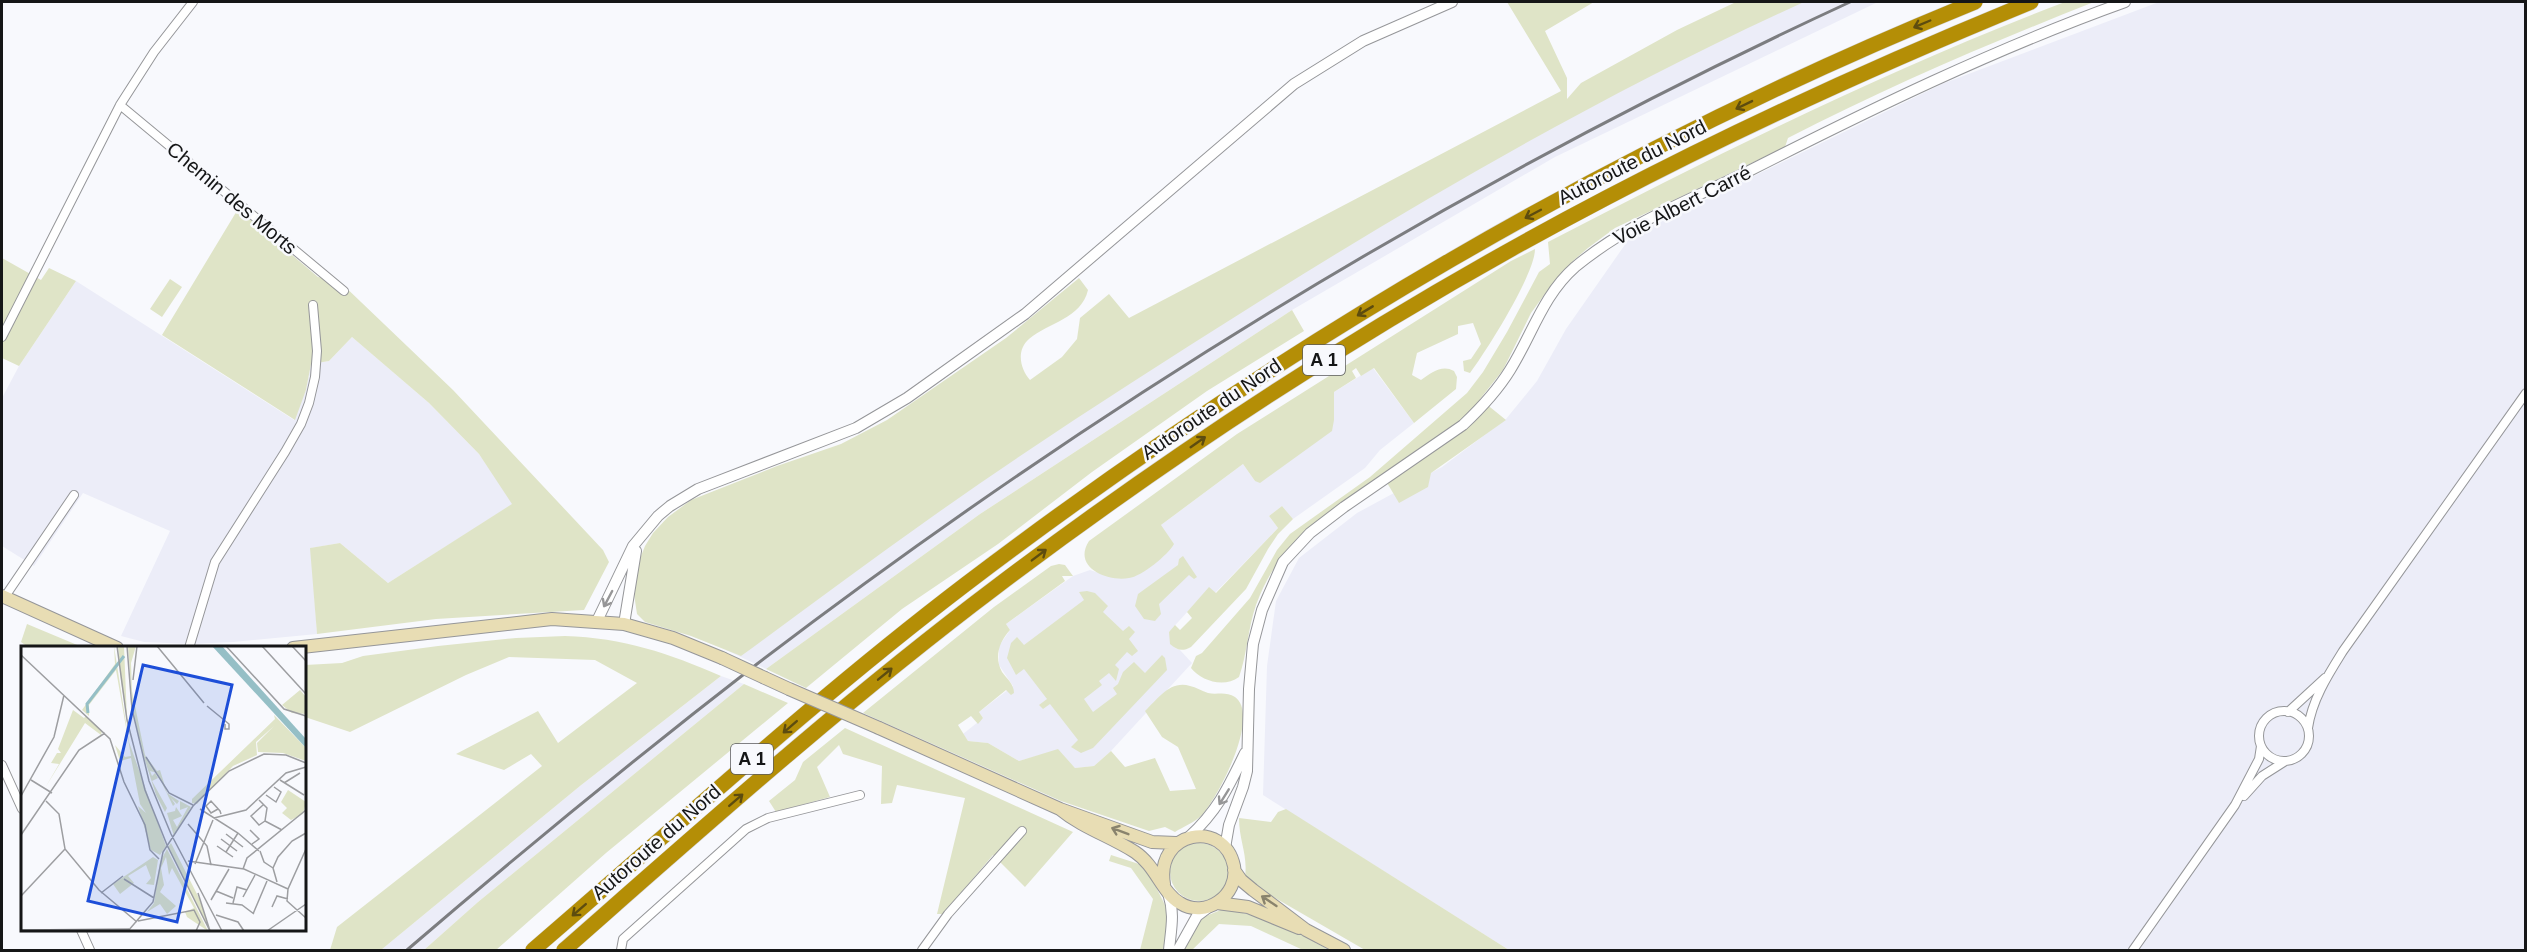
<svg xmlns="http://www.w3.org/2000/svg" width="2527" height="952" font-family="Arial,sans-serif">
<style>
.built{fill:#ecedf8}
.green{fill:#dfe4c7}
.lines{fill:none;stroke-linecap:round;stroke-linejoin:round}
.minor-casing{stroke:#959699;stroke-width:10}
.tertiary-casing{stroke:#959699;stroke-width:12}
.secondary-casing{stroke:#959699;stroke-width:14}
.motorway-casing{stroke:#d5d5d5;stroke-width:16}
.minor{stroke:#fff;stroke-width:8}
.tertiary{stroke:#fff;stroke-width:10}
.secondary{stroke:#e8ddb4;stroke-width:12}
.motorway{stroke:#b48e06;stroke-width:15}
.rail{stroke:#7c7d80;stroke-width:3}
.secondary-bridge-casing{stroke:#959699;stroke-width:14;stroke-linecap:butt}
.secondary-bridge{stroke:#e8ddb4;stroke-width:12}
.oneway{stroke:#5d4c0f}
.oneway2{stroke:#969697}
.oneway3{stroke:#89836d}
.labels{text-anchor:middle;stroke-width:5;stroke-linejoin:round;paint-order:stroke}
.shield{fill:#f8f9fd;stroke:#595a5c;stroke-width:1.5}
.shield-label{font-size:18px;font-weight:bold;fill:#151617}
.street-label{font-size:20px;fill:#151617;stroke:#f8f9fd}
.inset-river{fill:none;stroke:#95bfc6;stroke-width:3}
.inset-road{fill:none;stroke:#9d9ea1;stroke-width:1.5}
.view{fill:#1d4ed8;fill-opacity:0.15;stroke:#1d4ed8;stroke-width:3}
.inset-edge{fill:none;stroke:#151617;stroke-width:3}
</style>
<rect width="100%" height="100%" fill="#f8f9fd"/>
<path class="built" d="M 1780,2 L 1878,2 L 1555,157 L 1292,310 L 980,514 L 766,669 L 726,650 L 942,491 L 1169,339 Z
M 2159,2 L 2525,2 L 2525,950 L 1509,950 L 1263,795 L 1267,666 L 1276,601 L 1299,558 L 1357,513 L 1442,467 L 1506,419 L 1537,381 L 1566,329 L 1631,236 L 1942,84 Z
M 76,281 L 294,420 L 306,390 L 311,364 L 329,361 L 352,337 L 429,403 L 479,454 L 513,504 L 388,583 L 340,543 L 311,548 L 317,634 L 233,642 L 190,644 L 144,642 L 121,636 L 170,531 L 83,493 L 34,566 L 2,546 L 2,398 L 19,366 Z
M 1373,368 L 1414,423 L 1380,450 L 1365,468 L 1293,519 L 1282,506 L 1269,516 L 1278,528 L 1215,593 L 1209,588 L 1169,632 L 1175,648 L 1180,650 L 1192,663 L 1111,751 L 1094,766 L 1075,768 L 1058,750 L 1019,761 L 988,743 L 968,741 L 963,734 L 983,718 L 979,712 L 1013,686 L 999,665 L 999,646 L 1010,630 L 1006,624 L 1073,576 L 1090,570 L 1105,575 L 1161,525 L 1243,464 L 1255,481 L 1334,420 L 1334,392 Z
M 721,676 L 744,684 L 478,902 L 424,950 L 381,950 L 580,786 Z"/>
<path class="green" d="M 1507,2 L 1594,2 L 1545,31 L 1567,78 L 1567,99 L 1581,83 L 1677,30 L 1736,2 L 1804,2 C 1611,90 1428,195 1249,308 C 1141,376 1033,445 929,519 C 865,564 803,611 741,656 L 691,636 L 645,622 L 637,614 L 634,594 L 639,561 L 645,546 L 653,533 L 668,517 L 691,500 L 777,466 L 841,444 L 887,420 L 1006,338 L 1079,278 L 1088,290 C 1081,319 1049,322 1029,339 C 1016,350 1020,369 1030,380 L 1062,357 L 1077,339 L 1080,318 L 1109,294 L 1129,318 L 1561,91 Z
M 2065,2 L 2094,2 C 1990,43 1887,87 1788,138 L 1785,147 L 1615,228 L 1588,248 L 1574,260 L 1550,287 L 1531,313 L 1503,370 L 1480,399 L 1506,420 L 1431,473 L 1428,487 L 1399,503 L 1383,476 C 1328,515 1280,538 1256,605 C 1248,628 1247,655 1239,677 C 1224,688 1201,681 1191,668 L 1196,656 L 1202,653 L 1250,598 L 1277,550 L 1290,534 L 1370,477 L 1467,393 L 1483,372 L 1507,332 L 1539,272 L 1550,264 L 1548,242 C 1717,154 1887,70 2065,2 Z
M 238,209 L 318,277 L 338,280 L 453,390 L 603,550 L 609,562 L 584,610 L 436,619 L 317,634 L 310,548 L 340,543 L 388,583 L 512,504 L 479,454 L 429,403 L 352,337 L 329,361 L 311,364 L 306,390 L 295,420 L 162,335 Z
M 1535,249 C 1535,274 1487,350 1470,373 L 1464,371 L 1463,361 L 1471,359 L 1481,344 L 1473,323 L 1458,326 L 1458,334 L 1417,353 L 1412,375 L 1421,380 C 1431,373 1442,364 1454,371 L 1457,377 L 1456,389 L 1414,423 L 1374,368 L 1361,376 L 1356,368 L 1352,371 L 1356,378 L 1334,392 L 1334,420 L 1332,431 L 1260,483 L 1255,481 L 1243,464 L 1161,525 L 1174,544 C 1169,554 1141,577 1129,578 C 1107,582 1072,567 1089,541 L 1237,434 L 1511,261 Z
M 2,258 L 41,280 L 49,268 L 76,281 L 19,366 L 2,358 Z
M 170,279 L 182,287 L 162,317 L 150,309 Z
M 1292,310 L 1304,331 L 1207,391 L 1092,472 L 998,544 L 902,609 L 806,688 L 766,669 L 980,514 Z
M 1282,506 L 1293,519 L 1278,534 L 1268,549 L 1246,589 L 1191,647 C 1182,652 1177,650 1170,644 L 1169,632 L 1175,625 L 1180,630 L 1192,618 L 1187,612 L 1209,587 L 1216,593 L 1278,528 L 1269,516 Z
M 1183,556 L 1197,577 L 1194,579 L 1189,575 L 1159,604 L 1161,614 L 1155,621 L 1144,619 L 1135,606 L 1138,594 L 1178,565 L 1179,559 Z
M 1059,564 L 1065,565 L 1073,576 L 1062,576 L 1065,581 L 1006,624 L 1010,630 C 999,642 994,657 1002,672 C 1007,679 1014,684 1014,693 L 1011,695 L 1006,690 L 979,712 L 983,718 L 978,724 L 971,716 L 958,725 L 968,741 L 988,743 L 1019,761 L 1058,749 L 1075,768 L 1094,766 L 1111,751 L 1125,767 L 1155,758 L 1170,791 L 1196,789 L 1178,747 L 1162,737 L 1145,711 C 1158,699 1170,680 1190,686 C 1196,687 1202,691 1208,693 C 1217,695 1226,691 1235,697 C 1261,716 1218,797 1202,815 C 1195,822 1183,827 1175,832 L 1165,827 L 1149,831 L 1061,801 L 863,713 L 994,607 L 1051,566 Z
M 1087,591 L 1095,593 L 1108,606 L 1103,612 L 1123,631 L 1129,626 L 1135,632 L 1129,639 L 1138,651 L 1132,656 L 1127,652 L 1115,665 L 1119,669 L 1116,681 L 1109,673 L 1099,681 L 1102,685 L 1084,699 L 1093,712 L 1117,694 L 1113,688 L 1118,684 L 1123,672 L 1134,662 L 1145,673 L 1162,655 L 1165,658 L 1167,670 L 1093,748 L 1081,753 L 1071,747 L 1078,740 L 1050,704 L 1043,709 L 1039,705 L 1047,699 L 1024,669 L 1016,675 L 1007,658 L 1011,643 L 1017,637 L 1024,645 L 1084,600 L 1079,592 Z
M 27,624 L 82,647 L 28,647 L 21,642 Z
M 565,636 C 624,638 668,653 721,676 L 580,786 L 381,950 L 330,950 L 337,927 L 542,766 L 531,754 L 504,770 L 456,754 L 538,711 L 558,743 L 637,683 L 595,660 L 509,657 L 466,675 L 350,732 L 305,717 L 305,665 L 342,663 L 363,656 L 438,646 L 516,638 Z
M 744,684 L 788,703 L 606,853 L 496,950 L 424,950 L 478,902 Z
M 845,728 L 1073,832 L 1025,887 L 993,855 L 943,914 L 937,914 L 965,798 L 897,785 L 892,803 L 881,804 L 882,766 L 843,754 L 839,745 L 817,767 L 830,797 L 776,812 L 769,801 L 795,780 L 803,762 Z
M 1286,809 L 1509,950 L 1365,950 L 1256,887 L 1245,877 C 1248,854 1239,841 1239,818 L 1271,822 L 1278,812 Z
M1170 872a29 29 0 1 1 58 0a29 29 0 1 1-58 0Z
M 1111,855 L 1139,864 L 1152,879 L 1169,913 L 1163,950 L 1140,950 L 1153,899 L 1131,868 L 1109,861 Z
M 1223,909 C 1260,915 1297,930 1328,950 L 1303,950 L 1251,926 L 1219,924 L 1192,950 L 1182,950 L 1199,919 Z"/>
<g class="lines">
<g class="minor-casing">
<path id="minor" d="M 120,105 L 344,291
M 2,337 L 120,105 L 154,52 L 193,2
M 4,598 L 74,495
M 189,648 L 215,562 L 285,452 L 301,424 L 309,403 L 315,377 L 317,351 L 313,305
M2259 736a25 25 0 1 1 50 0a25 25 0 1 1-50 0Z
M 2288,712 L 2325,678
M 2308,728 C 2312,700 2328,675 2343,651 L 2526,393
M 2,765 L 22,809
M 2244,796 L 2262,776 L 2284,762
M 81,930 L 90,950
M 621,950 L 623,939 L 746,829 L 768,818 L 860,795
M 922,950 L 948,914 L 1022,831
M 2133,950 L 2235,805 L 2259,759 L 2261,746"/>
</g>
<g class="tertiary-casing">
<path id="tertiary" d="M 597,621 L 633,546 L 658,516 L 670,506 L 698,489 L 856,428 L 907,398 L 1025,314 L 1294,84 L 1363,41 L 1452,2
M 624,624 L 636,551
M 1189,837 C 1218,810 1228,788 1245,753
M 1225,848 L 1229,825 L 1243,787 L 1247,771 L 1249,689 L 1253,644 L 1262,610 L 1283,562 L 1310,533 L 1344,507 L 1463,425 C 1481,408 1497,391 1510,370 C 1532,335 1543,295 1575,267 C 1627,224 1685,202 1745,173 C 1869,110 1994,49 2125,2
M 1168,893 C 1175,914 1171,929 1169,950
M 1178,950 L 1197,916 L 1209,907"/>
</g>
<g class="secondary-casing">
<path id="secondary" d="M 2,596 L 117,648
M 293,648 L 552,619 L 624,624 L 673,638 L 722,658
M 765,678 L 789,689
M 879,728 L 1060,809 L 1152,842 L 1176,843
M 1060,809 C 1083,828 1110,836 1135,852 C 1156,866 1162,893 1180,903 C 1205,919 1239,896 1234,866 C 1224,818 1155,831 1164,884
M 1234,870 L 1241,880 L 1253,890 L 1306,930 L 1344,950
M 1217,903 L 1248,907 L 1299,928"/>
</g>
<g class="motorway-casing">
<path id="motorway" d="M 533,950 C 676,827 815,699 966,584 C 1275,349 1615,148 1975,2
M 564,950 C 705,826 846,700 996,587 C 1189,441 1392,310 1606,198 C 1745,125 1887,61 2031,2"/>
</g>
<use href="#minor" class="minor"/>
<use href="#tertiary" class="tertiary"/>
<use href="#secondary" class="secondary"/>
<use href="#motorway" class="motorway"/>
<path class="rail" d="M 407,950 C 521,852 638,756 757,664 C 1096,405 1463,181 1850,2"/>
<g class="secondary-bridge-casing">
<path id="secondary-bridge" d="M 722,658 L 765,678
M 789,689 L 879,728"/>
</g>
<use href="#secondary-bridge" class="secondary-bridge"/>
</g>
<defs><path id="oneway-shaft" d="M-6 0H5M1.5-3L5.5 0L1.5 3" fill="none" stroke-width="1.6" stroke-linecap="round" stroke-linejoin="round" transform="scale(1.5)"/></defs>
<g class="oneway">
<use href="#oneway-shaft" transform="translate(1922 24) rotate(157)"/>
<use href="#oneway-shaft" transform="translate(1744 105) rotate(154)"/>
<use href="#oneway-shaft" transform="translate(1533 214) rotate(152)"/>
<use href="#oneway-shaft" transform="translate(1365 311) rotate(149)"/>
<use href="#oneway-shaft" transform="translate(1198 442) rotate(-35)"/>
<use href="#oneway-shaft" transform="translate(1039 555) rotate(-37)"/>
<use href="#oneway-shaft" transform="translate(885 674) rotate(-39)"/>
<use href="#oneway-shaft" transform="translate(790 727) rotate(139)"/>
<use href="#oneway-shaft" transform="translate(736 800) rotate(-41)"/>
<use href="#oneway-shaft" transform="translate(579 910) rotate(139)"/>
</g>
<g class="oneway2">
<use href="#oneway-shaft" transform="translate(608 599) rotate(118)"/>
<use href="#oneway-shaft" transform="translate(1224 797) rotate(122)"/>
</g>
<g class="oneway3">
<use href="#oneway-shaft" transform="translate(1120 831) rotate(-159)"/>
<use href="#oneway-shaft" transform="translate(1269 901) rotate(-146)"/>
</g>
<g class="labels">
<g class="shield">
<rect x="1303" y="345" width="42" height="30" rx="4.5"/>
<rect x="731" y="744" width="42" height="30" rx="4.5"/>
</g>
<g class="shield-label">
<text x="1324" y="366">A 1</text>
<text x="752" y="765">A 1</text>
</g>
<g class="street-label">
<text transform="translate(1632 162) rotate(-27)" y="7">Autoroute du Nord</text>
<text transform="translate(232 198) rotate(40)" y="7">Chemin des Morts</text>
<text transform="translate(1682 205) rotate(-27)" y="7">Voie Albert Carré</text>
<text transform="translate(1211 409) rotate(-34)" y="7">Autoroute du Nord</text>
<text transform="translate(656 842) rotate(-41)" y="7">Autoroute du Nord</text>
</g>
</g>
<g transform="translate(21 646)">
<rect width="285" height="285" fill="#f8f9fd"/>
<path d="M 93,0 L 108,96 L 145,200 L 139,209 L 130,204 L 117,160 L 125,167 L 119,158 L 110,112 L 99,115 L 94,99 L 104,111 L 110,110 L 95,24 L 68,59 L 68,70 L 61,64 L 94,18 ZM 97,0 L 103,0 L 106,73 L 100,35 ZM 107,0 L 115,0 L 110,17 L 111,45 L 124,109 L 136,125 L 139,124 L 146,147 L 158,155 L 156,158 L 150,152 L 154,158 L 152,160 L 136,127 L 129,125 L 131,130 L 134,127 L 137,132 L 131,135 L 146,162 L 144,166 L 135,149 L 119,99 L 111,56 ZM 279,44 L 285,51 L 285,68 L 271,67 L 261,59 ZM 52,64 L 63,72 L 65,70 L 81,85 L 80,89 L 64,77 L 24,142 L 38,118 L 30,117 L 36,107 L 40,107 L 37,103 ZM 253,69 L 285,102 L 285,115 L 262,107 L 237,106 L 236,97 L 253,80 L 235,96 L 236,109 L 212,120 L 176,158 L 171,157 L 171,153 L 254,73 ZM 267,144 L 285,156 L 282,168 L 270,174 L 261,167 L 266,162 L 260,156 ZM 159,155 L 170,161 L 153,190 L 146,167 L 154,165 L 155,161 L 161,170 L 152,174 L 156,181 L 167,161 L 159,164 ZM 150,197 L 179,254 L 188,282 L 147,201 ZM 146,203 L 187,285 L 166,271 L 164,266 L 173,262 L 151,222 L 148,229 L 145,211 L 140,222 L 143,239 L 139,246 L 155,260 L 146,268 L 139,258 L 126,266 L 133,257 L 139,216 ZM 132,211 L 137,214 L 133,239 L 125,238 L 130,232 L 125,219 L 107,230 L 113,237 L 99,248 L 92,238 Z" fill="#dfe4c7"/>
<path d="M 191,0 L 201,0 L 285,93 L 285,102 Z" fill="#95bfc6"/>
<path class="inset-river" d="M 67,67 L 66,58 L 103,10"/>
<path class="inset-road" d="M 96,0 L 106,74 L 124,144 L 146,199 L 189,285M 106,0 L 111,63 L 128,135 L 150,188 L 201,285M 136,0 L 183,57M 205,0 L 263,63 L 285,70M 241,0 L 285,48M 271,0 L 285,15M 0,9 L 89,93 L 103,136 L 124,179 L 129,204 L 138,213M 112,34 L 116,0M 186,60 L 208,78 L 208,83 L 204,83 L 204,78M 125,111 L 148,147 L 172,159M 10,134 L 31,147M 259,134 L 283,149M 263,137 L 279,127M 245,149 L 255,156 L 260,146 L 253,141M 0,150 L 33,91 L 43,49M 238,154 L 246,162 L 244,175 L 261,184M 25,155 L 38,168 L 44,203 L 78,244 L 116,276M 242,159 L 230,170 L 238,179 L 244,175M 179,163 L 217,187 L 238,205M 197,163 L 190,167 L 185,160 L 190,155 L 199,165 L 200,168M 193,172 L 225,164 L 265,127 L 285,121M 167,178 L 186,200 L 190,219M 229,184 L 238,193 L 231,198M 205,188 L 222,201M 0,189 L 58,104 L 84,87M 200,193 L 216,205M 196,200 L 212,211M 285,203 L 267,243 L 266,255 L 285,272M 239,205 L 243,216 L 252,222M 205,206 L 217,187M 167,215 L 223,223 L 267,243M 174,218 L 192,174M 222,223 L 226,212 L 285,164M 103,233 L 133,252M 256,236 L 252,222 L 257,211 L 271,195 L 285,187M 195,245 L 212,252M 80,247 L 102,230M 177,247 L 189,285M 0,250 L 44,203M 222,251 L 234,229M 190,254 L 208,223M 205,257 L 221,259 L 233,268M 212,257 L 216,241 L 226,244M 251,261 L 256,250 L 267,253M 232,268 L 246,235M 195,269 L 217,276 L 223,285M 117,275 L 173,264 L 179,276 L 175,285M 0,284 L 108,283M 107,285 L 132,256 L 142,206 L 172,160 L 208,125 L 243,108 L 265,109 L 285,117M 246,285 L 285,258"/>
<path class="view" d="M 122,19 L 211,39 L 156,276 L 67,255 Z"/>
<rect width="285" height="285" class="inset-edge"/>
</g>
<rect width="2527" height="952" fill="none" stroke="#151617" stroke-width="6"/>
</svg>
